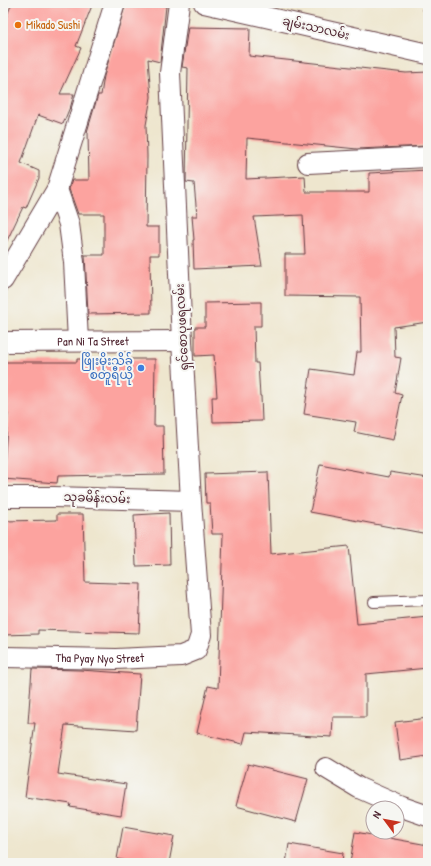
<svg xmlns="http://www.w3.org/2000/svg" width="431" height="866" font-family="'Patrick Hand','Noto Sans Myanmar',sans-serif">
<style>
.building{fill:#fca39f}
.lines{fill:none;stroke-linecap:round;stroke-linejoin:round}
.service-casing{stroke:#633d43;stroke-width:12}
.minor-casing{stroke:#633d43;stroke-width:22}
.service{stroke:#fff;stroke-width:10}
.minor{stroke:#fff;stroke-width:20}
.food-dot{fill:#e8710a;stroke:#f6f6f2;stroke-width:1.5}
.shop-dot{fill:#3f7fe0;stroke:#f6f6f2;stroke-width:1.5}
.labels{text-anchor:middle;stroke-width:4;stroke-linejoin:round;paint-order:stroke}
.food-label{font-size:12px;fill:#c56008;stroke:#f6f6f2;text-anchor:start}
.street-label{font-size:12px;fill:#4a1f2b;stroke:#f6f6f2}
.shop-label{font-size:12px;fill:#366cbe;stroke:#f6f6f2;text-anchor:end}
</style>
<rect width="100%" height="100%" fill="#f6f6f2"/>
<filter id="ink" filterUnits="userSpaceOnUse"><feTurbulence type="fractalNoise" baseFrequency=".025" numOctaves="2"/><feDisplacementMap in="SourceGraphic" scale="8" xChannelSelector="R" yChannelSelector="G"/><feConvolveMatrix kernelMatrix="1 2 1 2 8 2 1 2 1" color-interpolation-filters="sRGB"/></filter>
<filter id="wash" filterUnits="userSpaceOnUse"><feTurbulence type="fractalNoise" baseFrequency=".012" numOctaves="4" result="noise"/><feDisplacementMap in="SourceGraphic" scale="16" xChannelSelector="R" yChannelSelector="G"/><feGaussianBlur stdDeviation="0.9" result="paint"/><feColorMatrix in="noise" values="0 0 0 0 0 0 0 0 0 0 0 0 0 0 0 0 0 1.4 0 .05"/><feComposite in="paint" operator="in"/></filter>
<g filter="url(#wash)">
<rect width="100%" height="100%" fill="#eee6ce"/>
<g id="blocks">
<path class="building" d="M 12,3 L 93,3 L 76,46 L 81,48 L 60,94 L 74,94 L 70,109 L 70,107 L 63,124 L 38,115 L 21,163 L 39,171 L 39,178 L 26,208 L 23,207 L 3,249 L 3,25 Z
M 126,3 L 145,3 L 166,6 L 160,62 L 148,59 L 151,97 L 146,125 L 147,156 L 146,227 L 159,227 L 159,255 L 150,255 L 151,313 L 88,314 L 85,255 L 104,255 L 104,214 L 78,214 L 69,189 L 72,180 L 89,180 L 88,132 L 87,132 L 98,95 L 101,95 L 104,76 Z
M 188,27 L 250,28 L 249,56 L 406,73 L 428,72 L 428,146 L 357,149 L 247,138 L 246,179 L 305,176 L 306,192 L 369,192 L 369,173 L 428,170 L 428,322 L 394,327 L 395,357 L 401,358 L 395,393 L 402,395 L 393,440 L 354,432 L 356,422 L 304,414 L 311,369 L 354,375 L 357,352 L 361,352 L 360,297 L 285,296 L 285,254 L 305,254 L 303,215 L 254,217 L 262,266 L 194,269 L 193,240 L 194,240 L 192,216 L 197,216 L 194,183 L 186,182 L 188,68 L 182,67 Z
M 261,302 L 261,326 L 254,326 L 255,363 L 258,363 L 260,396 L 261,396 L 262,421 L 213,422 L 212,397 L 217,397 L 214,355 L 195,356 L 195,327 L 205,327 L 205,303 Z
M 77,359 L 155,359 L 154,426 L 163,426 L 164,474 L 58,476 L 57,483 L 3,479 L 8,414 L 4,414 L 4,362 L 77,362 Z
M 320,464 L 389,477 L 390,472 L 428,478 L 428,534 L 310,512 Z
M 268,472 L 271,554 L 349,546 L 357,624 L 428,617 L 428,668 L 366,674 L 366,717 L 333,717 L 332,737 L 246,732 L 243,744 L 197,733 L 208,686 L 218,688 L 223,534 L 212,534 L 210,503 L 206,503 L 205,474 Z
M 169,513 L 170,565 L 136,566 L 134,515 Z
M 57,514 L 83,514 L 85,582 L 141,584 L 139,633 L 38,630 L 38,634 L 3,635 L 3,521 L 57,520 Z
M 32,669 L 80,670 L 140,674 L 136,730 L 65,725 L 58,774 L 126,784 L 121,815 L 70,807 L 71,804 L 25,797 L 35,723 L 28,723 Z
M 428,718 L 428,756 L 400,760 L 395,722 Z
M 248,764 L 308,779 L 296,822 L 236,806 Z
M 123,827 L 174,836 L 169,863 L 138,863 L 117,859 Z
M 355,832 L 428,845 L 428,863 L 350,863 Z
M 289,844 L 343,853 L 342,863 L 286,863 Z"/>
</g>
</g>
<g filter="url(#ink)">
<use href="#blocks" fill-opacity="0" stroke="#633d43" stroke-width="1"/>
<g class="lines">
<g class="service-casing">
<path id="service" d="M 428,3 L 428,8
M 374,602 L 428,600"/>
</g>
<g class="minor-casing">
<g id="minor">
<path d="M 204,3 L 428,54"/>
<path d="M 308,163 L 428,157"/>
<path d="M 57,189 L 69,224 L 74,262 L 78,341"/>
<path d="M 3,280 L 57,189 L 115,3"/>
<path id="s1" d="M 3,342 L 182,341"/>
<path d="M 3,497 L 54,497 L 191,501"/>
<path id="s2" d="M 3,657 L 116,659 L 181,656 L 196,650 L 201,635 L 191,501 L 182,341 L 170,73 L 179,3"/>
<path d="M 326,768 L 359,788 L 402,807 L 428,816"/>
</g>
</g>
<use href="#service" class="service"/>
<use href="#minor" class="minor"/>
</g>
</g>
<circle class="food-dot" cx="18" cy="25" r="4"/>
<circle class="shop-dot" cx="141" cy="368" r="4"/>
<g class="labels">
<g class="food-label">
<text x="26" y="29">Mikado Sushi</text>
</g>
<g class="street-label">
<text transform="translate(316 28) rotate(13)" y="4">ချမ်းသာလမ်း</text>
<text transform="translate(182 327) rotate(-93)" y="4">ရှင်စောပုဖရလမ်း</text>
<text dy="4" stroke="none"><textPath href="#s1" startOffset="90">Pan Ni Ta Street</textPath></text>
<text transform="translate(97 498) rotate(2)" y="4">သုခမိန်းလမ်း</text>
<text dy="4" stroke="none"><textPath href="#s2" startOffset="97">Tha Pyay Nyo Street</textPath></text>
</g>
<g class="shop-label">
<text x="133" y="365">ဖြိုးမိုးသိခ်<tspan x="133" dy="14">စတူရီယို</tspan></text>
</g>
</g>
<rect width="431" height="866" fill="none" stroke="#f6f6f2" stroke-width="16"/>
<g transform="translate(385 820) rotate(302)"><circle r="19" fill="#f6f6f2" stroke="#b1a0a2"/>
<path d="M0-3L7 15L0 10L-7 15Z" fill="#c8321e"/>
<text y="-6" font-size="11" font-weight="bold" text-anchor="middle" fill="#4a1f2b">N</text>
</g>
</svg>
